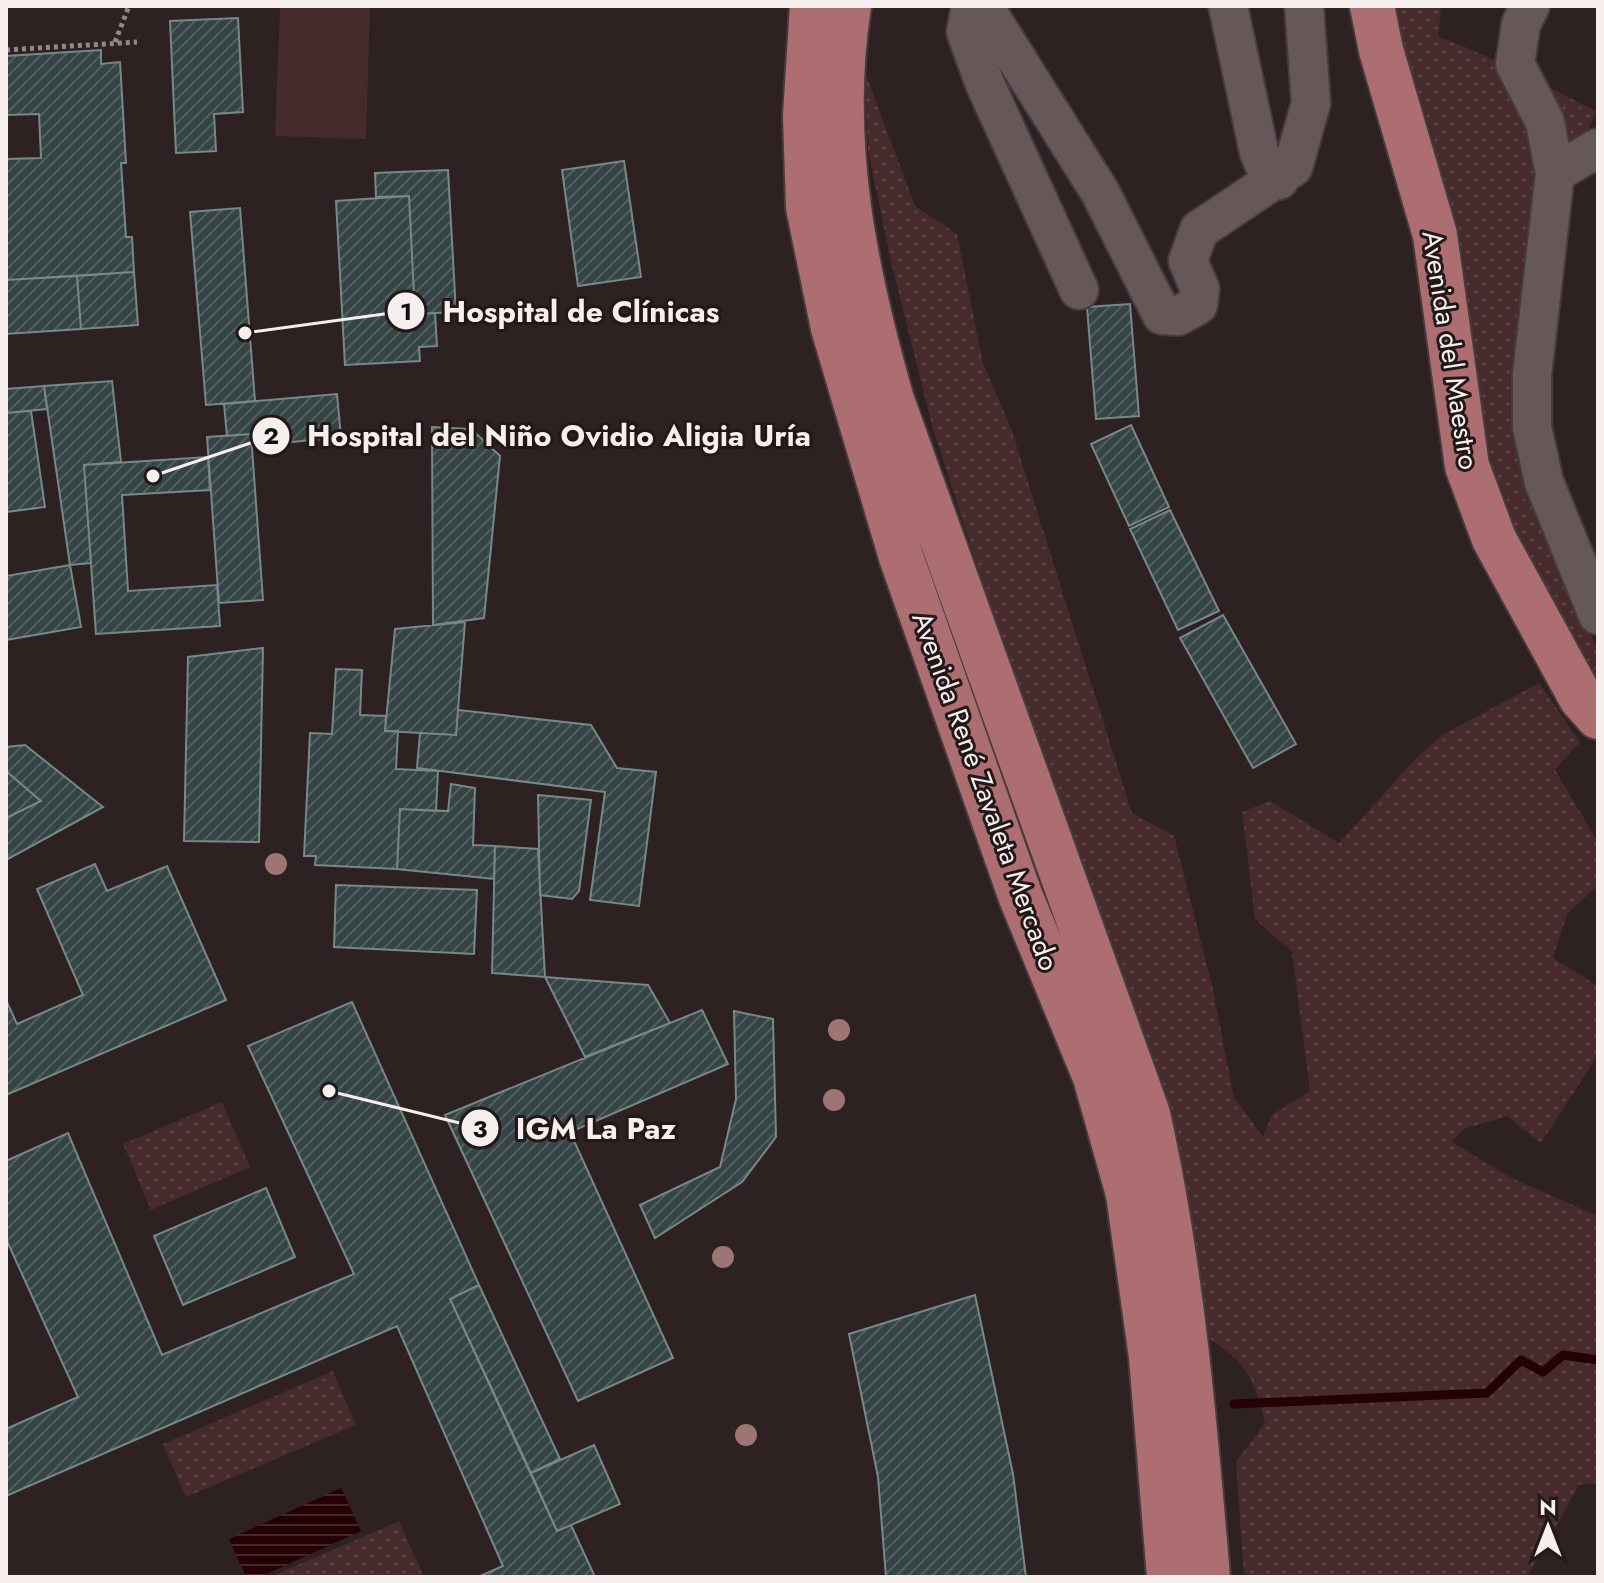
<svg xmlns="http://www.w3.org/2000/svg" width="1604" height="1583" font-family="Jost,sans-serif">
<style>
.grass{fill:url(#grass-dots)}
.pitch{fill:#472b2c}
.water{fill:url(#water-rules)}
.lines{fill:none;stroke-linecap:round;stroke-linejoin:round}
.stream{stroke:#250005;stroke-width:9}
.building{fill:url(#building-hatch);stroke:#788888;stroke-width:2}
.minor-casing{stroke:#473c3d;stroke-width:42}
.major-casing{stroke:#473c3d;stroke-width:48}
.path{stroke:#948989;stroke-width:5;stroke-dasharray:4 4;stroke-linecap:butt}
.minor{stroke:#665858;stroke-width:38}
.major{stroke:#ad6e71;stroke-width:44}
.tree{fill:#9e7475}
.labels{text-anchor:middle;stroke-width:6;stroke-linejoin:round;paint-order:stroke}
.street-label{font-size:28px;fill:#f7eeee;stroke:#231818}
.leader{fill:none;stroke:#f7eeee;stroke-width:3}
.callout-dot{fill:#f7eeee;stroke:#231818;stroke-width:3}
.mark-label{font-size:24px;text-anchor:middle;font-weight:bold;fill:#111}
.callout-label{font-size:30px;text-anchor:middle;font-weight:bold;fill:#f7eeee;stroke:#231818;stroke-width:6;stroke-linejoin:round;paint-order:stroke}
</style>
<defs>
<pattern id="grass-dots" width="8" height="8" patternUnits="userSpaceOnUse" patternTransform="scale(2)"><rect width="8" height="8" fill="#472b2c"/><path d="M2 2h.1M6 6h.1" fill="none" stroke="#594041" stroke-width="1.8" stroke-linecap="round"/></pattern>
<pattern id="water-rules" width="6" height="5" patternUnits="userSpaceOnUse" patternTransform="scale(2)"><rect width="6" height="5" fill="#250005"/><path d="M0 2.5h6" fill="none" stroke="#45262a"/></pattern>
<pattern id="building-hatch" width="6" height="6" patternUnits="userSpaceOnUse" patternTransform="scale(2)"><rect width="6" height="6" fill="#354444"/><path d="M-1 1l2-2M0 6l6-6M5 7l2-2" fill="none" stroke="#535f5f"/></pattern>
</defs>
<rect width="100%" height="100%" fill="#2d2121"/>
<path class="grass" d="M 1395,6 L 1441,6 L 1438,37 C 1494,56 1544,86 1597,111 L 1529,251 L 1571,592 L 1598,650 L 1598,684 L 1530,576 L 1494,481 L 1477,421 L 1459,237 L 1415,102 Z
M 865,72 L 915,206 L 957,234 L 983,363 L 1011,428 L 1132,813 L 1174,836 L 1212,985 L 1234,1097 L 1263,1137 L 1272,1115 L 1310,1091 L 1292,952 L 1255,919 L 1242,812 L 1270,801 L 1339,843 L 1418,756 L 1444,734 L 1539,683 L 1580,742 L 1555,770 L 1598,842 L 1598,877 L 1595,888 L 1567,914 L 1553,958 L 1598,986 L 1598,1055 L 1541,1143 L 1507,1116 L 1464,1129 L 1452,1142 L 1511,1178 L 1598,1216 L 1598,1483 L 1579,1485 L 1527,1577 L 1244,1577 L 1236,1462 L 1265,1423 C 1254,1375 1245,1362 1205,1336 L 1009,666 L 932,425 L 891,261 L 868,151 Z
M 222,1102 L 250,1167 L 151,1210 L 123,1144 Z
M 333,1371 L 356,1425 L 186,1497 L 163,1444 Z
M 399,1521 L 424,1577 L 270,1577 Z"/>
<path class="pitch" d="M 280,6 L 370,6 L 366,139 L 275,136 Z"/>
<path class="water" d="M 341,1488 L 361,1531 L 260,1577 L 246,1577 L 229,1539 Z"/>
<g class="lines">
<path class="stream" d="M 1234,1404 L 1487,1393 L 1521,1360 L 1543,1372 L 1563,1355 L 1598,1360"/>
</g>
<path class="building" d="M 238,18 L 243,112 L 214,114 L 216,151 L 176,153 L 170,21 Z
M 101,50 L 101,64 L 120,62 L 126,163 L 121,163 L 126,237 L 132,237 L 134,272 L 6,280 L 6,159 L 41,158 L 39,114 L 6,115 L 6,56 Z
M 624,161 L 641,277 L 578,286 L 562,170 Z
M 448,170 L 456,312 L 415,314 L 409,196 L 376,197 L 375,173 Z
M 409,196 L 415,314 L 435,313 L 437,346 L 419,347 L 420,361 L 345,365 L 336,201 Z
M 240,208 L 255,401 L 206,405 L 190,212 Z
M 134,272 L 138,325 L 81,329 L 77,276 Z
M 77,276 L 81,329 L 6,334 L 6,280 Z
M 1130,304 L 1139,416 L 1096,419 L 1087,307 Z
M 112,381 L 121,462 L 84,465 L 91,563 L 70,565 L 44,386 Z
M 44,386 L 47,409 L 6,413 L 6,389 Z
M 337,394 L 341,437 L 252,446 L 251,434 L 227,436 L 224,404 Z
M 31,411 L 45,507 L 6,512 L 6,413 Z
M 1131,425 L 1169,507 L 1129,526 L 1091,444 Z
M 432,427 L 471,429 L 500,456 L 484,618 L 433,625 Z
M 251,434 L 263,600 L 219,603 L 207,437 Z
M 208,457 L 210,490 L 122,495 L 128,591 L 217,585 L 220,626 L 96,634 L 84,465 Z
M 1170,510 L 1219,611 L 1178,630 L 1130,529 Z
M 70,565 L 81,627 L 6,640 L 6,576 Z
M 1223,615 L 1296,744 L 1253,768 L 1180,638 Z
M 465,622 L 456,735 L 385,731 L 395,629 Z
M 263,648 L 259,842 L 184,841 L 188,657 Z
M 336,669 L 362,670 L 360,715 L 386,716 L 385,731 L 398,731 L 396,769 L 438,771 L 436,811 L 400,809 L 397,869 L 315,865 L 316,856 L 304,856 L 310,733 L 332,734 Z
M 458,710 L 591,725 L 617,768 L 656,772 L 639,906 L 590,900 L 605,792 L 417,768 L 420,733 L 456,735 Z
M 25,745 L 103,807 L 6,860 L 6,818 L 41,801 L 6,771 L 6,747 Z
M 25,745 L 103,807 L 6,860 L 6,747 Z
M 451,784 L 475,788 L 473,845 L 495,846 L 494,879 L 397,869 L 400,809 L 448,811 Z
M 538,795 L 591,800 L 579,891 L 572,899 L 540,895 Z
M 495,846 L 538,849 L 545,977 L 492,973 Z
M 95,864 L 107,891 L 167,866 L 226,1000 L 6,1095 L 6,1000 L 17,1024 L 83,995 L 37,889 Z
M 336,885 L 477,890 L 474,954 L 334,947 Z
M 545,977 L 648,985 L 670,1023 L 585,1057 Z
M 352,1002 L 479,1285 L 450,1299 L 557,1531 L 571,1525 L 595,1577 L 478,1577 L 503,1566 L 397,1326 L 6,1496 L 6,1429 L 78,1397 L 6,1239 L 6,1161 L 68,1133 L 162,1355 L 354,1274 L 248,1046 Z
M 702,1010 L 728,1064 L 570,1132 L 673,1358 L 578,1401 L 445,1115 Z
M 734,1011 L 773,1019 L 776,1137 L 742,1182 L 655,1238 L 640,1205 L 720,1167 L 736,1099 Z
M 266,1188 L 295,1257 L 183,1305 L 154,1236 Z
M 479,1285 L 560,1459 L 531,1473 L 450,1299 Z
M 975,1295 L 1013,1474 L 1026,1577 L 886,1577 L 878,1477 L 849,1334 Z
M 594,1445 L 620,1504 L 557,1531 L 531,1473 Z"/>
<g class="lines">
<g class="minor-casing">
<path id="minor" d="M 1228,6 L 1259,152 L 1265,166 L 1279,180
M 1530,6 L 1521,24 L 1515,64 L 1545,122 L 1555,173 L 1532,375 L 1532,427 L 1544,482 L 1598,615
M 1555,173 L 1598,148
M 1079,290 L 985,84 L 966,32 L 970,11 L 991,18 L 1100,192 L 1162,315 L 1178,316 L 1198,305 L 1200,289 L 1188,261 L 1199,230 L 1293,167 L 1311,103 L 1304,6"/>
</g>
<g class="major-casing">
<path id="major" d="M 812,6 L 805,116 L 808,207 L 833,328 L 901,557 L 1020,895 L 1095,1077 L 1128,1194 L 1151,1357 L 1169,1577
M 849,6 C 828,141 855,271 892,400 L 1148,1114 C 1182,1267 1195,1422 1208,1577
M 1372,6 L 1381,50 L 1435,235 L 1467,466 L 1494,539 L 1581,698 L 1598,717"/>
</g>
<path class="path" d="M 115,42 L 129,6
M 6,50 L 137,42"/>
<use href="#minor" class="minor"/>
<use href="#major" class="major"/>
</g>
<g class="tree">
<circle cx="276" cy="864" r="11"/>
<circle cx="839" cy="1030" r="11"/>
<circle cx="834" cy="1100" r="11"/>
<circle cx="723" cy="1257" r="11"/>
<circle cx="746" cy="1435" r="11"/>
</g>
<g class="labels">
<g class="street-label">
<text transform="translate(1451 350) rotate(81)" y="10">Avenida del Maestro</text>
<text transform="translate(986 791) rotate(70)" y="10">Avenida René Zavaleta Mercado</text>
</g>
</g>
<path class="leader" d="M245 333L406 311M153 476L271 436M329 1091L480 1128"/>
<g class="callout-dot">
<circle cx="245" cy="333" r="8"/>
<circle cx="153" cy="476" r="8"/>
<circle cx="329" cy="1091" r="8"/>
<circle cx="406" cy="311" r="20"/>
<circle cx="271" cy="436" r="20"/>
<circle cx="480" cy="1128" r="20"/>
</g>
<g class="mark-label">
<text x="406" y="320">1</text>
<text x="271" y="444">2</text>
<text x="480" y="1137">3</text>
</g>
<g class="callout-label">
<text x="581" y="322">Hospital de Clínicas</text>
<text x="559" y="446">Hospital del Niño Ovidio Aligia Uría</text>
<text x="596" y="1139">IGM La Paz</text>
</g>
<rect width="1604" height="1583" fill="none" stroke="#f7eeee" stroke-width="16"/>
<g transform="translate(1548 1527)" stroke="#231818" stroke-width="6" paint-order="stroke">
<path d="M0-6L14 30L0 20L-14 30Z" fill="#f7eeee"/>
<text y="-12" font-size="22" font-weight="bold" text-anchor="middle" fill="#f7eeee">N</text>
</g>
</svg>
